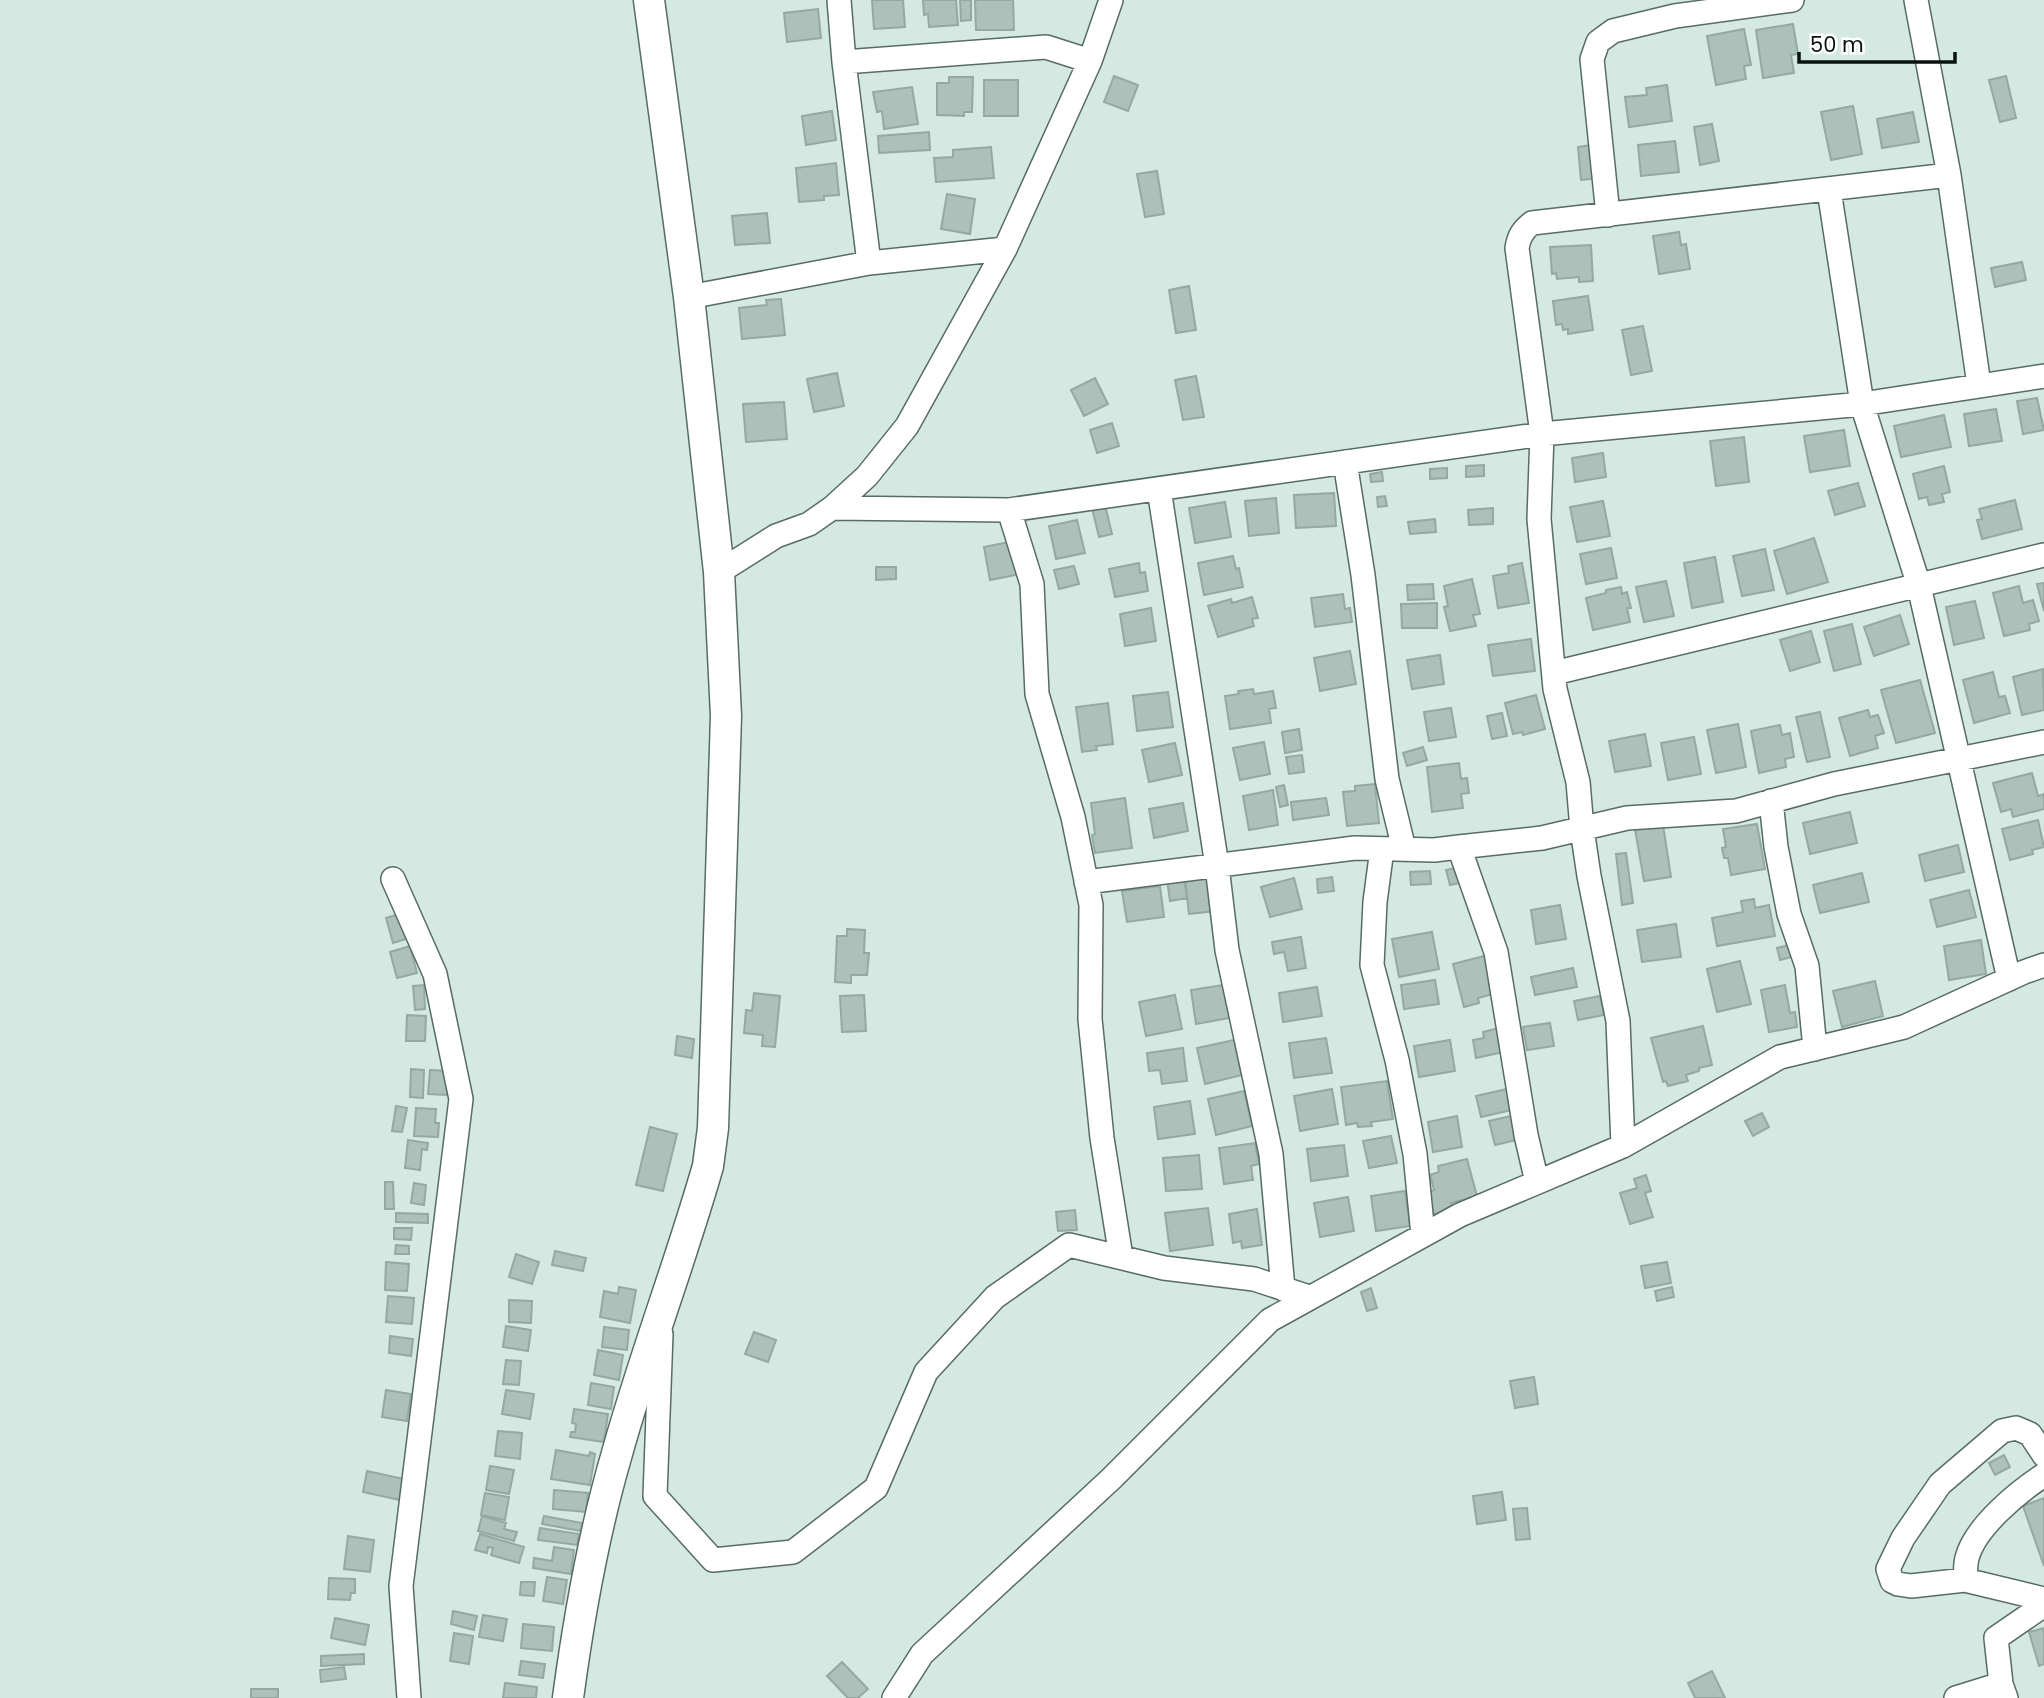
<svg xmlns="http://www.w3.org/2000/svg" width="2044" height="1698" font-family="Poppins,sans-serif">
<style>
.building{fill:#acc1b9;stroke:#94a9a1;stroke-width:2}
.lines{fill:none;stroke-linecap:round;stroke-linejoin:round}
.minor-casing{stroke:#586b64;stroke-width:26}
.major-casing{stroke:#586b64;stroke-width:33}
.minor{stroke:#fff;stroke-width:23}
.major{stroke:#fff;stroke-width:30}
</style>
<rect width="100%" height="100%" fill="#d3e9e1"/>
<path class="building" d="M 872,0 L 903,0 L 905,27 L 874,29 Z
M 923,0 L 956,0 L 958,25 L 929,27 L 928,14 L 924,15 Z
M 960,0 L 971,0 L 971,20 L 961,21 Z
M 975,0 L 1013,0 L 1014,30 L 976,30 Z
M 818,9 L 821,38 L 787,42 L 784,13 Z
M 1793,24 L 1798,54 L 1791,55 L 1794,73 L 1763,78 L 1756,30 Z
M 1744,29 L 1751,65 L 1744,66 L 1746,79 L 1716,85 L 1707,36 Z
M 1114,76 L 1138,85 L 1128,111 L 1104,102 Z
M 2006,76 L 2016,118 L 2000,122 L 1989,80 Z
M 949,77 L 973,77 L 972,112 L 964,112 L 964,116 L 937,115 L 937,83 L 949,83 Z
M 984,80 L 1018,80 L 1018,116 L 984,116 Z
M 1667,85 L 1672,121 L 1629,127 L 1625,97 L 1647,95 L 1646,88 Z
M 912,87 L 918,124 L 884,129 L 882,111 L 877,112 L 873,92 Z
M 1853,106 L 1862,154 L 1831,160 L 1821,112 Z
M 832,111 L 836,140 L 806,145 L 802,116 Z
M 1913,112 L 1919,142 L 1882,148 L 1877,119 Z
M 1712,124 L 1719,161 L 1700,165 L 1694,127 Z
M 929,132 L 930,150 L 879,153 L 878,136 Z
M 1675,141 L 1679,172 L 1641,176 L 1638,145 Z
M 1598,144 L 1601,178 L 1581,180 L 1578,147 Z
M 991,147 L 994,178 L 936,182 L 934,158 L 953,157 L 953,150 Z
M 836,163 L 839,195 L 824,196 L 824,200 L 799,202 L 796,168 Z
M 1157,171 L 1164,214 L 1145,217 L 1137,174 Z
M 947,194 L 975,199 L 970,234 L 941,229 Z
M 767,213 L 770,243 L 735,245 L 732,216 Z
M 1679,232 L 1681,245 L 1686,244 L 1690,269 L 1659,274 L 1653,236 Z
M 1591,245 L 1593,281 L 1579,282 L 1579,277 L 1557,279 L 1556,273 L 1552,274 L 1550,247 Z
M 2022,262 L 2026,280 L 1995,287 L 1991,268 Z
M 1189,286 L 1196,330 L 1176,333 L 1169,290 Z
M 1588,296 L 1593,330 L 1568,334 L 1568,329 L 1563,330 L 1562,324 L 1556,325 L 1553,301 Z
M 781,299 L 785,335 L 742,339 L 739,308 L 767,305 L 766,300 Z
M 1643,326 L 1652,371 L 1631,375 L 1622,330 Z
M 837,373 L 844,406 L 814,412 L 807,379 Z
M 1196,376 L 1204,417 L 1183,420 L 1175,380 Z
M 1095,378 L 1108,404 L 1084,416 L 1071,390 Z
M 2037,398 L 2044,430 L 2023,434 L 2017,401 Z
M 784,402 L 787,439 L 746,442 L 743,404 Z
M 1996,409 L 2002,441 L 1969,446 L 1964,414 Z
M 1944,415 L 1951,447 L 1901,457 L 1894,426 Z
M 1112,423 L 1119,446 L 1097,453 L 1090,430 Z
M 1844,430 L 1850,466 L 1810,472 L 1804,436 Z
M 1744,437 L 1749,482 L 1716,486 L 1710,441 Z
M 1603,453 L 1606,477 L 1575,482 L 1572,458 Z
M 1484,465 L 1484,476 L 1466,477 L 1466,466 Z
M 1944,466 L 1950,492 L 1942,494 L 1944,502 L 1929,505 L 1927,497 L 1919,499 L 1913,474 Z
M 1447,468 L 1447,478 L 1430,479 L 1430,469 Z
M 1382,472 L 1383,481 L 1371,482 L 1370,474 Z
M 1858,483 L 1865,506 L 1835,515 L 1828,491 Z
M 1334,493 L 1336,526 L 1296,528 L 1294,495 Z
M 1385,496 L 1387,506 L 1378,507 L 1377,497 Z
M 1276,498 L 1279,533 L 1249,536 L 1245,501 Z
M 2015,500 L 2022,529 L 1982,539 L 1977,520 L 1982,519 L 1979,509 Z
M 1603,501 L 1610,536 L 1577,542 L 1570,507 Z
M 1225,502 L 1231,537 L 1195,543 L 1189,508 Z
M 1105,505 L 1112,534 L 1099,537 L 1092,508 Z
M 1493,508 L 1493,524 L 1469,525 L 1468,510 Z
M 1435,519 L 1436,532 L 1410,534 L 1408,522 Z
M 1077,520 L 1085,553 L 1056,559 L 1049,526 Z
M 1814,538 L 1828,582 L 1787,594 L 1774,551 Z
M 1014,541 L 1020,574 L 990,580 L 984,547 Z
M 1611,548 L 1617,578 L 1586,584 L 1580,554 Z
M 1765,549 L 1774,590 L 1742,596 L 1733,556 Z
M 1233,556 L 1236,569 L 1239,568 L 1243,587 L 1204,595 L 1198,563 Z
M 1715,557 L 1723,602 L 1692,608 L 1684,563 Z
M 1139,563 L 1140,573 L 1145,572 L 1148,591 L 1115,597 L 1109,569 Z
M 1522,563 L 1529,603 L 1498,608 L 1493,576 L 1509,573 L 1508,566 Z
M 1074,566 L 1079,584 L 1059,589 L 1054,570 Z
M 876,567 L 896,567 L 896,579 L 876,580 Z
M 1472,579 L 1480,614 L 1473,615 L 1476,626 L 1450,631 L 1444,607 L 1448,606 L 1444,586 Z
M 1666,581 L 1674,616 L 1644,622 L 1636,587 Z
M 2044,583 L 2044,611 L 2037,584 Z
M 1433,584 L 1434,599 L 1408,600 L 1407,585 Z
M 2019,586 L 2023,603 L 2033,600 L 2039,621 L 2029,624 L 2030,630 L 2004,636 L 1993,593 Z
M 1621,587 L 1622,594 L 1627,592 L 1631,608 L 1627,608 L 1630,622 L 1593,630 L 1586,598 L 1606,593 L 1606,590 Z
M 1343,594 L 1345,609 L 1350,608 L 1352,622 L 1315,627 L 1311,598 Z
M 1252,597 L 1258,618 L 1252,619 L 1254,626 L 1218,637 L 1208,606 L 1231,599 L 1232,603 Z
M 1975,601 L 1984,638 L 1954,645 L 1946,607 Z
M 1437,603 L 1437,628 L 1402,628 L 1401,604 Z
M 1151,608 L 1156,641 L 1125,646 L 1120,614 Z
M 1900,615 L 1909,644 L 1874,656 L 1864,627 Z
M 1852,624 L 1861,664 L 1834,671 L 1824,631 Z
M 1811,631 L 1820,662 L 1790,671 L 1780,640 Z
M 1531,639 L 1535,671 L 1493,676 L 1488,645 Z
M 1350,651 L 1356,684 L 1320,691 L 1314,658 Z
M 1440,655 L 1444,684 L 1412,689 L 1407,660 Z
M 2043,669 L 2044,710 L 2022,715 L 2013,677 Z
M 1993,672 L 1999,697 L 2005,696 L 2010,713 L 1974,723 L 1963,680 Z
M 1920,680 L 1935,733 L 1896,743 L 1881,690 Z
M 1253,689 L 1254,694 L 1273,691 L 1276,708 L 1269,709 L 1271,723 L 1230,729 L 1225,696 L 1239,694 L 1238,691 Z
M 1168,692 L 1173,727 L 1137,731 L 1133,696 Z
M 1536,695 L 1545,729 L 1523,735 L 1522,732 L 1513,734 L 1505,703 Z
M 1108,703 L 1113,744 L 1096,746 L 1097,750 L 1082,752 L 1076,707 Z
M 1451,708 L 1456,737 L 1429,741 L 1424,712 Z
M 1868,710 L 1870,717 L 1878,715 L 1884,733 L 1875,736 L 1878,748 L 1850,756 L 1839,718 Z
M 1820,712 L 1830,757 L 1807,762 L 1796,717 Z
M 1502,713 L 1507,736 L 1492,739 L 1487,716 Z
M 1738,724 L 1746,767 L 1716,773 L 1707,730 Z
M 1780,725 L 1782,735 L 1790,733 L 1794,757 L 1785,759 L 1786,767 L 1759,773 L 1751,731 Z
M 1299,729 L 1302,750 L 1285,753 L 1282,732 Z
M 1645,734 L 1651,766 L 1615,772 L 1609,741 Z
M 1694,737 L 1701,774 L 1668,780 L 1661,743 Z
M 1264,742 L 1270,774 L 1240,780 L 1233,748 Z
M 1175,743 L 1182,775 L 1149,782 L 1142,750 Z
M 1423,747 L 1427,760 L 1407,766 L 1403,753 Z
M 1302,755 L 1304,772 L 1289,774 L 1286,757 Z
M 1459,763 L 1461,779 L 1467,778 L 1469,793 L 1461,794 L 1463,808 L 1432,812 L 1427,767 Z
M 2032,773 L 2038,796 L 2044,794 L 2044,809 L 2013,817 L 2011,809 L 2001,812 L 1993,783 Z
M 1375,784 L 1379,823 L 1347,826 L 1343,792 L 1355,791 L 1355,786 Z
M 1284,785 L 1288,805 L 1280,807 L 1276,787 Z
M 1273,790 L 1278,825 L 1249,830 L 1243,796 Z
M 1125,798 L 1132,848 L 1095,853 L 1092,835 L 1095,834 L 1091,803 Z
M 1326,798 L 1329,815 L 1293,820 L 1291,802 Z
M 1183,803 L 1188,831 L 1154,838 L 1149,809 Z
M 1850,812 L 1857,843 L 1810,854 L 1803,823 Z
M 2038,820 L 2044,847 L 2032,850 L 2033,854 L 2010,860 L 2002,829 Z
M 1757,824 L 1765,869 L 1731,875 L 1728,858 L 1724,858 L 1722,848 L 1726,847 L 1723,829 Z
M 1663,825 L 1671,877 L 1644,881 L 1635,829 Z
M 1958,845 L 1964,872 L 1925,881 L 1919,855 Z
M 1626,853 L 1633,903 L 1622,905 L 1616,854 Z
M 1461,867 L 1465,882 L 1450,885 L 1446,870 Z
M 1430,871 L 1431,884 L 1411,885 L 1410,872 Z
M 1862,873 L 1869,902 L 1820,913 L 1813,885 Z
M 1213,875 L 1216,911 L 1189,914 L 1185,878 Z
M 1184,877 L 1187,898 L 1170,901 L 1167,879 Z
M 1332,877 L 1334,891 L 1318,893 L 1317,879 Z
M 1294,878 L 1302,909 L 1270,917 L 1261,887 Z
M 1160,886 L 1164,917 L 1127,922 L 1122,891 Z
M 1969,890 L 1976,917 L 1937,927 L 1930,900 Z
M 1754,899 L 1755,908 L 1769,905 L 1775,936 L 1717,946 L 1712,918 L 1743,912 L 1741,901 Z
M 1560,905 L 1566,939 L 1536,944 L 1531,910 Z
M 399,914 L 406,939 L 393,943 L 386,918 Z
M 1676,924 L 1681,957 L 1642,962 L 1637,930 Z
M 847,929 L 865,930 L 864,953 L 869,953 L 867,975 L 851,975 L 851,983 L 835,982 L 837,936 L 847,936 Z
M 1432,932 L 1439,969 L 1399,977 L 1392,939 Z
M 1301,937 L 1306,968 L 1288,971 L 1284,952 L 1274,954 L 1272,942 Z
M 1981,940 L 1986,974 L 1949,980 L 1944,946 Z
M 1792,944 L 1795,956 L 1780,960 L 1777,948 Z
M 410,946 L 417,973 L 397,978 L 390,952 Z
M 1492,954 L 1501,992 L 1478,998 L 1479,1003 L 1464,1007 L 1453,964 Z
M 1740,961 L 1751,1004 L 1717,1012 L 1707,969 Z
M 1573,968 L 1577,987 L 1535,995 L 1531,977 Z
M 1435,980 L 1439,1004 L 1404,1009 L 1401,985 Z
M 1875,981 L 1883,1016 L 1842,1027 L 1833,991 Z
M 1230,984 L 1235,1017 L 1196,1024 L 1191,990 Z
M 424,985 L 425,1009 L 415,1010 L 413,986 Z
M 1785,985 L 1790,1013 L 1795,1012 L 1797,1027 L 1769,1032 L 1761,990 Z
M 1317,987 L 1322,1016 L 1283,1022 L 1279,993 Z
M 754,993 L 780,996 L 775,1047 L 762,1046 L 763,1035 L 744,1033 L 746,1010 L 752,1011 Z
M 864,995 L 866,1031 L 842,1032 L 840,996 Z
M 1175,995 L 1182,1029 L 1146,1036 L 1139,1002 Z
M 1600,996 L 1604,1015 L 1578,1020 L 1574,1001 Z
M 407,1015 L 426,1016 L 425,1041 L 406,1041 Z
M 1550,1023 L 1554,1046 L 1527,1050 L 1523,1027 Z
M 1703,1026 L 1712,1065 L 1699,1068 L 1699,1071 L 1686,1075 L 1688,1081 L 1668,1086 L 1666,1081 L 1663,1082 L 1651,1038 Z
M 1503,1027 L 1508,1051 L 1476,1058 L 1473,1040 L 1484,1038 L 1483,1032 Z
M 677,1036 L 694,1039 L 692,1058 L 675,1055 Z
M 1326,1038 L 1332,1073 L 1294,1078 L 1289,1043 Z
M 1239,1039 L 1244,1061 L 1239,1062 L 1242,1075 L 1205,1084 L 1197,1048 Z
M 1450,1040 L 1455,1071 L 1419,1077 L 1414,1046 Z
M 1183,1048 L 1187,1081 L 1162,1084 L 1160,1070 L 1149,1071 L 1147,1053 Z
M 411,1069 L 424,1070 L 423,1098 L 410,1097 Z
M 430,1070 L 449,1071 L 447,1095 L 428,1094 Z
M 1387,1081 L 1393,1119 L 1371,1122 L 1372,1126 L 1358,1127 L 1357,1123 L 1346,1125 L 1341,1087 Z
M 1511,1088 L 1516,1109 L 1481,1117 L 1476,1096 Z
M 1332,1089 L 1338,1124 L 1300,1131 L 1294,1096 Z
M 1244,1091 L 1252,1126 L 1216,1135 L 1208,1099 Z
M 1190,1101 L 1195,1134 L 1158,1139 L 1154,1107 Z
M 396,1106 L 407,1108 L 402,1132 L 392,1131 Z
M 416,1108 L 436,1109 L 435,1123 L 439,1123 L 438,1137 L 414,1136 Z
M 1762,1113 L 1769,1127 L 1753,1136 L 1745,1121 Z
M 1520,1114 L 1525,1138 L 1495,1145 L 1489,1121 Z
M 1457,1116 L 1462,1147 L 1433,1152 L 1428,1122 Z
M 650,1127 L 677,1134 L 663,1191 L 636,1185 Z
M 1391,1136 L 1397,1163 L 1369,1168 L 1363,1141 Z
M 408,1140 L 428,1143 L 427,1150 L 422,1149 L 420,1170 L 405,1168 Z
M 1255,1143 L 1259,1164 L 1251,1166 L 1253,1180 L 1224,1184 L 1219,1148 Z
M 1344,1145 L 1348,1176 L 1311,1181 L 1307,1149 Z
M 1199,1155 L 1202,1189 L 1166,1191 L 1163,1158 Z
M 1467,1159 L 1477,1196 L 1451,1203 L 1453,1209 L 1434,1214 L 1428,1192 L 1434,1190 L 1430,1175 L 1439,1172 L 1438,1166 Z
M 1646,1175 L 1651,1191 L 1645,1193 L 1653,1217 L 1630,1224 L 1620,1193 L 1637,1188 L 1634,1179 Z
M 385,1182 L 393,1182 L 394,1209 L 385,1209 Z
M 414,1183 L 426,1185 L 424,1205 L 411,1203 Z
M 1405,1191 L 1410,1226 L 1376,1231 L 1371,1196 Z
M 1348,1197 L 1354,1231 L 1320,1237 L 1314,1203 Z
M 1208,1208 L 1213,1245 L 1170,1251 L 1165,1213 Z
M 1257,1209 L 1262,1245 L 1242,1248 L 1241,1241 L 1233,1243 L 1229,1214 Z
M 1075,1210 L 1077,1230 L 1058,1231 L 1056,1212 Z
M 396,1213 L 428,1214 L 428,1223 L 396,1222 Z
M 394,1228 L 412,1228 L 411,1240 L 394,1239 Z
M 396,1245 L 409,1246 L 409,1254 L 395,1254 Z
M 555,1251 L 586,1258 L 583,1271 L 552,1265 Z
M 516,1254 L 539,1262 L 532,1284 L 509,1277 Z
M 386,1262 L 409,1264 L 407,1291 L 385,1290 Z
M 1667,1262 L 1671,1283 L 1645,1288 L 1641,1266 Z
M 619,1287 L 636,1290 L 630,1323 L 600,1317 L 604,1291 L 618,1294 Z
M 1672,1287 L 1674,1297 L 1657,1301 L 1655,1291 Z
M 1371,1288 L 1377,1308 L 1367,1311 L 1361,1292 Z
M 388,1296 L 414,1298 L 412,1324 L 386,1322 Z
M 509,1300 L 532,1301 L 531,1323 L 509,1322 Z
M 506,1326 L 531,1330 L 528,1351 L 503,1347 Z
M 604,1327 L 629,1330 L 627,1350 L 602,1347 Z
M 754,1332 L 776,1340 L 768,1362 L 745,1354 Z
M 390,1336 L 413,1339 L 411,1356 L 389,1353 Z
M 598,1350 L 623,1355 L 619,1380 L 594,1375 Z
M 506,1360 L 521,1361 L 519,1385 L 503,1384 Z
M 1534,1377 L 1538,1404 L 1515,1408 L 1510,1381 Z
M 591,1383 L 614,1387 L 611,1409 L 588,1405 Z
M 386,1390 L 411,1394 L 407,1421 L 382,1417 Z
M 506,1390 L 534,1394 L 530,1419 L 502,1414 Z
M 574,1409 L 608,1414 L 604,1442 L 570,1437 L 571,1432 L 575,1432 L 576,1424 L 572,1423 Z
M 498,1431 L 522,1433 L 520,1459 L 495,1456 Z
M 556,1450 L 589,1456 L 590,1452 L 595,1454 L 590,1485 L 551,1479 Z
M 2004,1455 L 2010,1467 L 1995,1475 L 1989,1463 Z
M 490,1466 L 514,1470 L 509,1494 L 486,1490 Z
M 367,1471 L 404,1479 L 400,1500 L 363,1492 Z
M 554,1490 L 588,1493 L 586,1512 L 553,1509 Z
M 1502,1492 L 1506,1520 L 1477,1524 L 1473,1496 Z
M 485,1493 L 509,1497 L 505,1520 L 481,1515 Z
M 2044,1498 L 2044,1566 L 2023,1506 Z
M 1527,1508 L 1530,1539 L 1516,1540 L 1513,1509 Z
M 482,1516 L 506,1523 L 504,1529 L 517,1532 L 514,1541 L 478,1531 Z
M 544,1516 L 582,1523 L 581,1531 L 542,1524 Z
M 540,1528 L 579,1534 L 577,1545 L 538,1540 Z
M 480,1534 L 524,1547 L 519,1563 L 491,1555 L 493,1548 L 488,1547 L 487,1553 L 475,1550 Z
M 348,1536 L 374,1540 L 370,1572 L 344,1569 Z
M 554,1547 L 574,1550 L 571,1574 L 533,1568 L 534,1558 L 552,1561 Z
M 547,1577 L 567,1580 L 563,1604 L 543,1601 Z
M 329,1578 L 355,1579 L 355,1593 L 351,1593 L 350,1600 L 328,1599 Z
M 521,1582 L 535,1582 L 534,1596 L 520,1595 Z
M 453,1611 L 477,1616 L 474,1630 L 451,1624 Z
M 483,1615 L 507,1619 L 503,1641 L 479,1637 Z
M 335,1618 L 369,1625 L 365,1645 L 331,1638 Z
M 523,1624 L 554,1627 L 552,1651 L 521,1648 Z
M 2044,1628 L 2044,1664 L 2039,1666 L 2029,1632 Z
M 454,1633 L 473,1636 L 469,1664 L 450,1661 Z
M 364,1654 L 364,1664 L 321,1666 L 321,1656 Z
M 521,1661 L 545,1664 L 543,1678 L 519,1675 Z
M 842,1662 L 868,1689 L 858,1698 L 848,1698 L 827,1676 Z
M 344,1667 L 346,1679 L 321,1682 L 320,1670 Z
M 1712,1671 L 1725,1698 L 1695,1698 L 1688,1683 Z
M 505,1683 L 537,1687 L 536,1698 L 503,1698 Z
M 251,1689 L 278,1689 L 278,1698 L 251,1698 Z"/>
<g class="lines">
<g class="minor-casing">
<path id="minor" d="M 839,0 L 844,62 L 869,263
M 1916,0 L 1949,175 L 1979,385
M 844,62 L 1046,47 L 1090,61
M 1829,190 L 1862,404 L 1919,586 L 2009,979
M 1608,215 L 1592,59 L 1598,42 L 1613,31 L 1675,16 L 1792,0
M 689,297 L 869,263 L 1005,249
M 1345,462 L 1363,575 L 1387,779 L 1404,849
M 1159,489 L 1217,866 L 1227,950 L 1271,1154 L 1283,1289
M 832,508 L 1009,510 L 1032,584 L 1037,694 L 1073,817 L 1091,905 L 1090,1019 L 1102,1138 L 1121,1257
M 1009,510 L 1542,434 L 1862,404 L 2044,376
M 719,572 L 776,536 L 809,524 L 832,508 L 867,476 L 907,426 L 1005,249 L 1090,61 L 1111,0
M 1554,673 L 2044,555
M 1771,801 L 1776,847 L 1789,914 L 1807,966 L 1815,1049
M 1459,847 L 1496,952 L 1526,1135 L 1537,1182
M 1382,849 L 1375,902 L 1372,965 L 1397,1060 L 1415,1154 L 1423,1235
M 393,879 L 435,974 L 461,1099 L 401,1586 L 409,1698
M 1086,882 L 1355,848 L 1434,850 L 1459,847 L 1542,838 L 1627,818 L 1736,811 L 1834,784 L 2044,742
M 1623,1146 L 1618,1021 L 1589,876 L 1582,829 L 1578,782 L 1555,689 L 1539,519 L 1542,434 L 1517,248 C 1519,236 1523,230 1532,223 L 1949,175
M 661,1334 L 655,1496 L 713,1560 L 793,1552 L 876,1488 L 926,1372 L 995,1297 L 1069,1245 L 1164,1268 L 1254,1279 L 1309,1297
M 2044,1455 L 2030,1434 L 2016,1428 L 2002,1431 L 1940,1484 L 1903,1538 L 1888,1569 L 1892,1581 L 1898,1584 L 1911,1586 L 1965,1580 L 2044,1599
M 1965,1580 C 1966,1573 1965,1565 1967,1558 C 1975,1527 2018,1492 2044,1475
M 894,1698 L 922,1654 L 1111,1479 L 1270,1320 L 1460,1215 L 1623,1146 L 1780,1057 L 1904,1027 L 2024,972 L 2044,965
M 1956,1698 L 2001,1684
M 2006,1698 L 2001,1684 L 1996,1638 L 2044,1605"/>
</g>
<g class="major-casing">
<path id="major" d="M 568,1698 C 579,1616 593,1536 616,1457 C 643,1359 680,1264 708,1166 L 713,1128 L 726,716 L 719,572 L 689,297 L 649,0"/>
</g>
<use href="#minor" class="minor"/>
<use href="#major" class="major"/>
</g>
<path d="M1799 52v10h156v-10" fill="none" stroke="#0a120f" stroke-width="3.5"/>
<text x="1810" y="52" font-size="21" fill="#0a120f" stroke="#ffffff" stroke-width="5" paint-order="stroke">50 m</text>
</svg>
